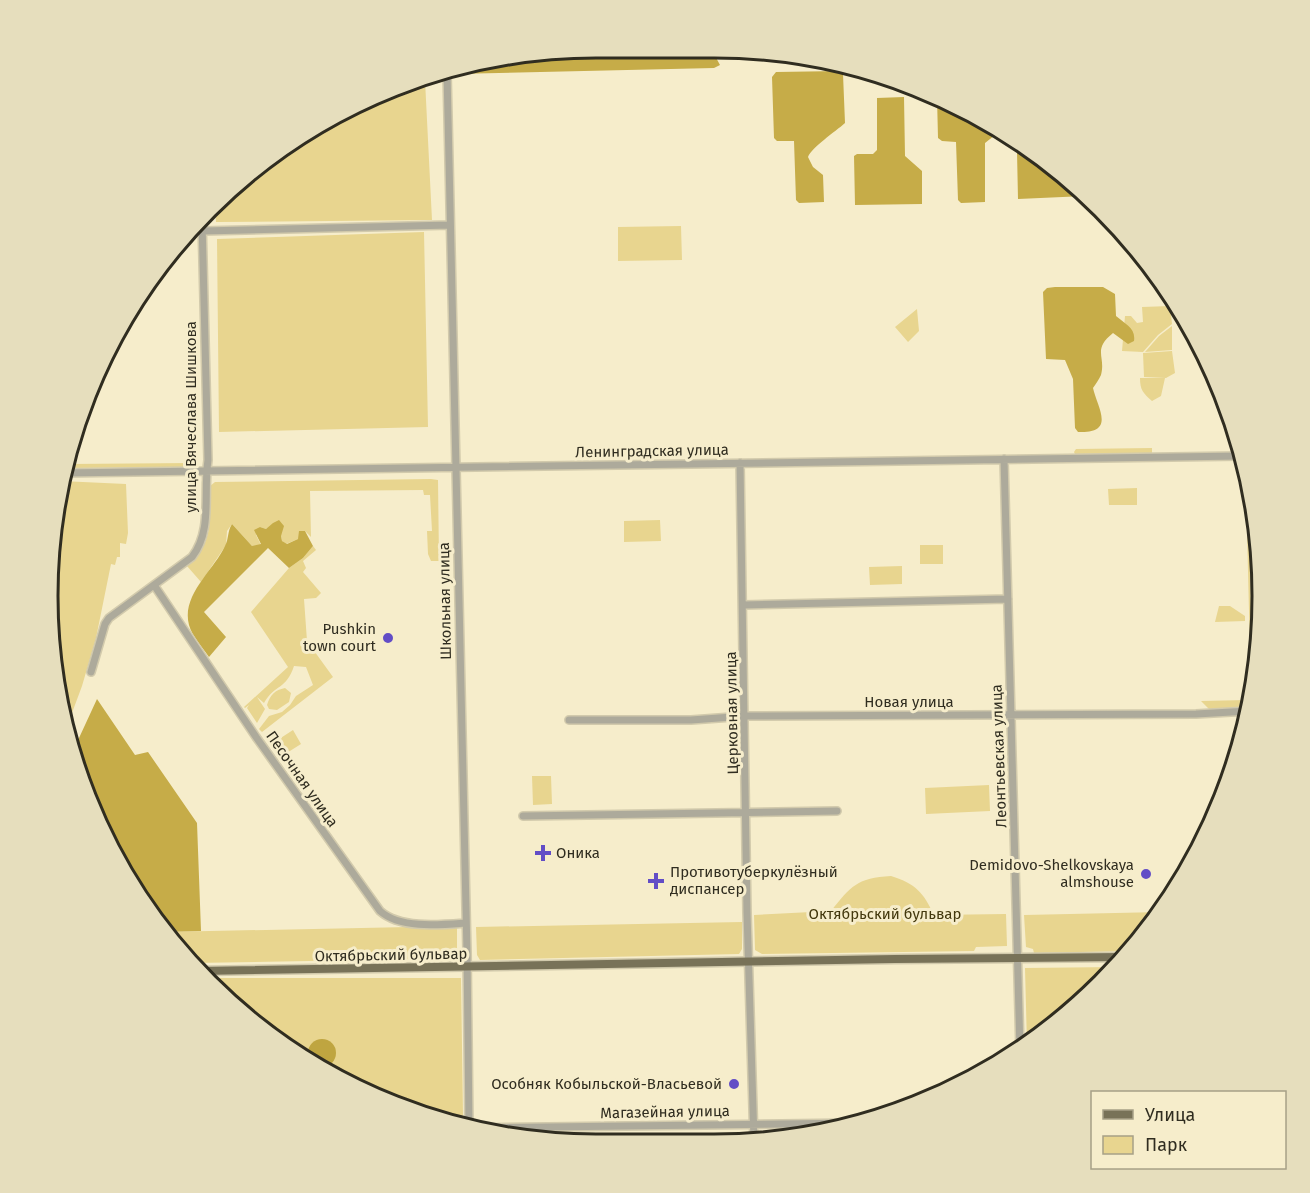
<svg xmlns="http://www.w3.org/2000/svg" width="1310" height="1193" font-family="'Fira Sans',sans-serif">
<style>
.green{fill:#e8d58f}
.forest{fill:#c6ac48}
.water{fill:#bfa540}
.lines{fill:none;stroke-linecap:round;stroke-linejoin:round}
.minor-casing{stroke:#d2caac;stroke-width:10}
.major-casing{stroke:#d2caac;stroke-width:11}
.minor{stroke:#adaa9b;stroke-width:7}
.major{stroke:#787258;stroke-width:8}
.poi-dot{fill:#624dc6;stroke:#f6edcb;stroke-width:2}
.labels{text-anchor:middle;stroke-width:6;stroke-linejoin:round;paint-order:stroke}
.street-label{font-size:15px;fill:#302d20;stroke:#f6edcb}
.poi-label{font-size:15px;fill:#302d20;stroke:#f6edcb;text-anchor:end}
.park-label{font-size:15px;fill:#43380d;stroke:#f6edcb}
.rim{fill:none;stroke:#302d20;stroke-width:3}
</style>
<rect width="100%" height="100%" fill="#f6edcb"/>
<path class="green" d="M 425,80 L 432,220 L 216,222 L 215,209 L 262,162 L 354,104 Z
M 681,226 L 682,260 L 618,261 L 618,227 Z
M 424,232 L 428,427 L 219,432 L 217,239 Z
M 1170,306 L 1172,324 L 1158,335 L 1143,352 L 1122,351 L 1125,316 L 1131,316 L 1137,323 L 1143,322 L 1142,307 Z
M 917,309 L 919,331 L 908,342 L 895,327 Z
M 1172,326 L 1172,350 L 1145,352 L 1159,336 Z
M 1172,351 L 1175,373 L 1166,378 L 1144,377 L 1143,353 Z
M 1140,378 L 1165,378 L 1161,396 L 1152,401 C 1143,393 1140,390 1140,378 Z
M 1152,448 L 1152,453 L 1075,454 L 1074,452 L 1076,449 Z
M 193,463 L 193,467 L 66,468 L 67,464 Z
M 431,479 L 438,480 L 439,561 L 431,561 L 428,554 L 427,531 L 432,531 L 430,495 L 424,495 L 423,490 L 310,491 L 311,537 L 305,531 L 298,539 L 286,544 L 282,541 L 281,536 L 270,527 L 266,529 L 260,527 L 256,535 L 261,545 L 252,546 L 232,524 L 227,531 L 226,545 L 201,582 L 187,566 C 214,545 210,517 210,486 L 215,482 Z
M 61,481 L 126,484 L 128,533 L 126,544 L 120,543 L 120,557 L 117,557 L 115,565 L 111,564 L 96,638 L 82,686 L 66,729 L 59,704 L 48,596 L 59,489 Z
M 1137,488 L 1137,505 L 1109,505 L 1108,489 Z
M 660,520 L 661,541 L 624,542 L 624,521 Z
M 1247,531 L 1250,531 L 1252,693 L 1251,693 Z
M 920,545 L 943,545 L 943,564 L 920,564 Z
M 313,546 L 316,550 L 303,561 L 306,568 L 303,572 L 321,593 L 316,598 L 304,599 L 307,641 L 333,677 L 262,732 L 259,729 L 269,716 L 282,712 L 290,705 L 296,696 L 313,685 L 306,667 L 294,666 C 286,690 275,684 264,703 L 257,697 L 265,709 L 257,723 L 247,708 L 249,705 L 245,708 L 244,707 L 288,667 L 251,612 L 289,568 L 303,558 Z
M 902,566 L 902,584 L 870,585 L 869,567 Z
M 1219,606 L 1230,606 L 1245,616 L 1245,621 L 1215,622 Z
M 285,688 L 291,693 L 289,702 L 277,710 L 269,709 L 267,705 C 270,695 275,690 285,688 Z
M 1247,700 L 1248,708 L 1210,710 L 1201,701 Z
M 293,730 L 301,744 L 282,756 L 273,743 Z
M 532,776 L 551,776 L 552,804 L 533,805 Z
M 989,785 L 990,811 L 926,814 L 925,788 Z
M 891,876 C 916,884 923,892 934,915 L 1006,914 L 1007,946 L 976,947 L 974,951 L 762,954 L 755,950 L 754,915 L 831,911 C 851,886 857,878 891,876 Z
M 1161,912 L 1129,951 L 1034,953 L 1033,949 L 1026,947 L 1024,915 Z
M 742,922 L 742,949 L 739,954 L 480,960 L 477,955 L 476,927 Z
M 457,926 L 457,955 L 420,956 L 420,959 L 192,963 L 163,932 Z
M 1116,967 L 1102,984 L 1027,1045 L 1025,968 Z
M 206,978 L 461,978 L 463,1115 L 456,1121 L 442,1121 L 421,1116 L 323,1072 L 235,1009 Z"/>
<path class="forest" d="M 597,48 L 714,54 L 720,65 L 714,68 L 454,74 L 454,70 L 489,59 Z
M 840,71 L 843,74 L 845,123 C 835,132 812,147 808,157 L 813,167 L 823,175 L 824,202 L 799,203 L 796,200 L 794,141 L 777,141 L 774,138 L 772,77 L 776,72 Z
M 904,97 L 905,156 L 922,171 L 922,204 L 855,205 L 854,156 L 857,154 L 873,154 L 877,150 L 877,98 Z
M 937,97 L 1000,131 L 985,143 L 985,202 L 961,203 L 958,200 L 956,142 L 942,141 L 938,138 Z
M 1023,147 L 1026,147 L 1085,196 L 1018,199 L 1017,152 Z
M 1055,287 L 1103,287 L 1115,294 L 1116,316 C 1125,324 1136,328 1134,341 L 1128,344 L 1113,333 C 1092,350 1106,356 1101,375 C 1099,379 1096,384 1093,388 C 1097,407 1117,434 1078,432 L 1075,428 L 1073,379 L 1065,360 L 1046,359 L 1043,292 L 1047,288 Z
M 279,520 L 284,526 L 281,536 L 282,541 L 287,544 L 298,539 L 299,531 L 305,531 L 313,546 L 303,558 L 289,568 L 268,548 L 204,612 L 226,637 L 209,657 C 203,648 192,636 189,625 C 181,595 214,570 225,546 C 229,539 227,532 232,524 L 252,546 L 261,544 L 254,530 L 260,527 L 266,529 L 273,523 Z
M 97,699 L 135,755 L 148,752 L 197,823 L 201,931 L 163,932 L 161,930 L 90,807 L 73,751 Z"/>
<path class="water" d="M308 1053a14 14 0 1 1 28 0a14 14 0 1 1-28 0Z"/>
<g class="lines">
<g class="minor-casing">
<path id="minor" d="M 447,73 L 467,952 L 469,1127
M 203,231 L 450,225
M 1004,459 L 1020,1051
M 740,463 L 747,913 L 754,1141
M 64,473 L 1241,456
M 1254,515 L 1257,645
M 154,585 L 256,737 L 380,911 C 400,929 440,925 466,923
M 743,605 L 1008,599
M 91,672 L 105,624 L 109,618 L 192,557 C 213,530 203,493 208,460 L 202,221
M 569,720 L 691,720 L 746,716 L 1196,714 L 1249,711
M 523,816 L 837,811
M 474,1128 L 858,1123"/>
</g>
<g class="major-casing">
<path id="major" d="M 199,971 L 895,959 L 1123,957"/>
</g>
<use href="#minor" class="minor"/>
<use href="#major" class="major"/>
</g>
<g class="poi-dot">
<circle cx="388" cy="638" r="6"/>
<path d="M540 844h6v6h6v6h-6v6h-6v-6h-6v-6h6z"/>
<circle cx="1146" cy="874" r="6"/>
<path d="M653 872h6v6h6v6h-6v6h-6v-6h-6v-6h6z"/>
<circle cx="734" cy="1084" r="6"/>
</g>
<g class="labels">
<g class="street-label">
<text transform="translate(191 417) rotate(-90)" y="5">улица Вячеслава Шишкова</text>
<text transform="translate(652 451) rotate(-1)" y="5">Ленинградская улица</text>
<text transform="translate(445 601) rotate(-91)" y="5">Школьная улица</text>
<text x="909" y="707">Новая улица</text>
<text transform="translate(732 713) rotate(-91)" y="5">Церковная улица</text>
<text transform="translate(999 756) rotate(-92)" y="5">Леонтьевская улица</text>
<text transform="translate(302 779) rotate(55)" y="5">Песочная улица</text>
<text transform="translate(391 955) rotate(-1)" y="5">Октябрьский бульвар</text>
<text transform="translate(665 1112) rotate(-1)" y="5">Магазейная улица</text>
</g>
<g class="poi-label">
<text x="376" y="634">Pushkin<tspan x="376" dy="17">town court</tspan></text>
<text x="556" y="858" text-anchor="start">Оника</text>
<text x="1134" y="870">Demidovo-Shelkovskaya<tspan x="1134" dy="17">almshouse</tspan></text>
<text x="670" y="877" text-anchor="start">Противотуберкулёзный<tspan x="670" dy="17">диспансер</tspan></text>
<text x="722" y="1089">Особняк Кобыльской-Власьевой</text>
</g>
<g class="park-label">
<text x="885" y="919">Октябрьский бульвар</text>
</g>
</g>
<path d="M0 0H1310V1193H0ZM596 58H714A538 538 0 0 1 1252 596V596A538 538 0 0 1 714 1134H596A538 538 0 0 1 58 596V596A538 538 0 0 1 596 58Z" fill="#e6debd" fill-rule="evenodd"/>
<path class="rim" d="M596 58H714A538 538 0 0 1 1252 596V596A538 538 0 0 1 714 1134H596A538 538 0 0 1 58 596V596A538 538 0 0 1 596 58Z"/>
<rect x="1091" y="1091" width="195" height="78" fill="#f6edcb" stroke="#a7a087" stroke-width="1.5"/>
<rect x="1103" y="1110" width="30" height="9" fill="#787258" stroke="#a7a087" stroke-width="1.5"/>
<text x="1145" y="1121" font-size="18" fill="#302d20">Улица</text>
<rect x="1103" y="1136" width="30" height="18" fill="#e8d58f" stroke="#a7a087" stroke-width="1.5"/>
<text x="1145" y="1151" font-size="18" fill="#302d20">Парк</text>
</svg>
